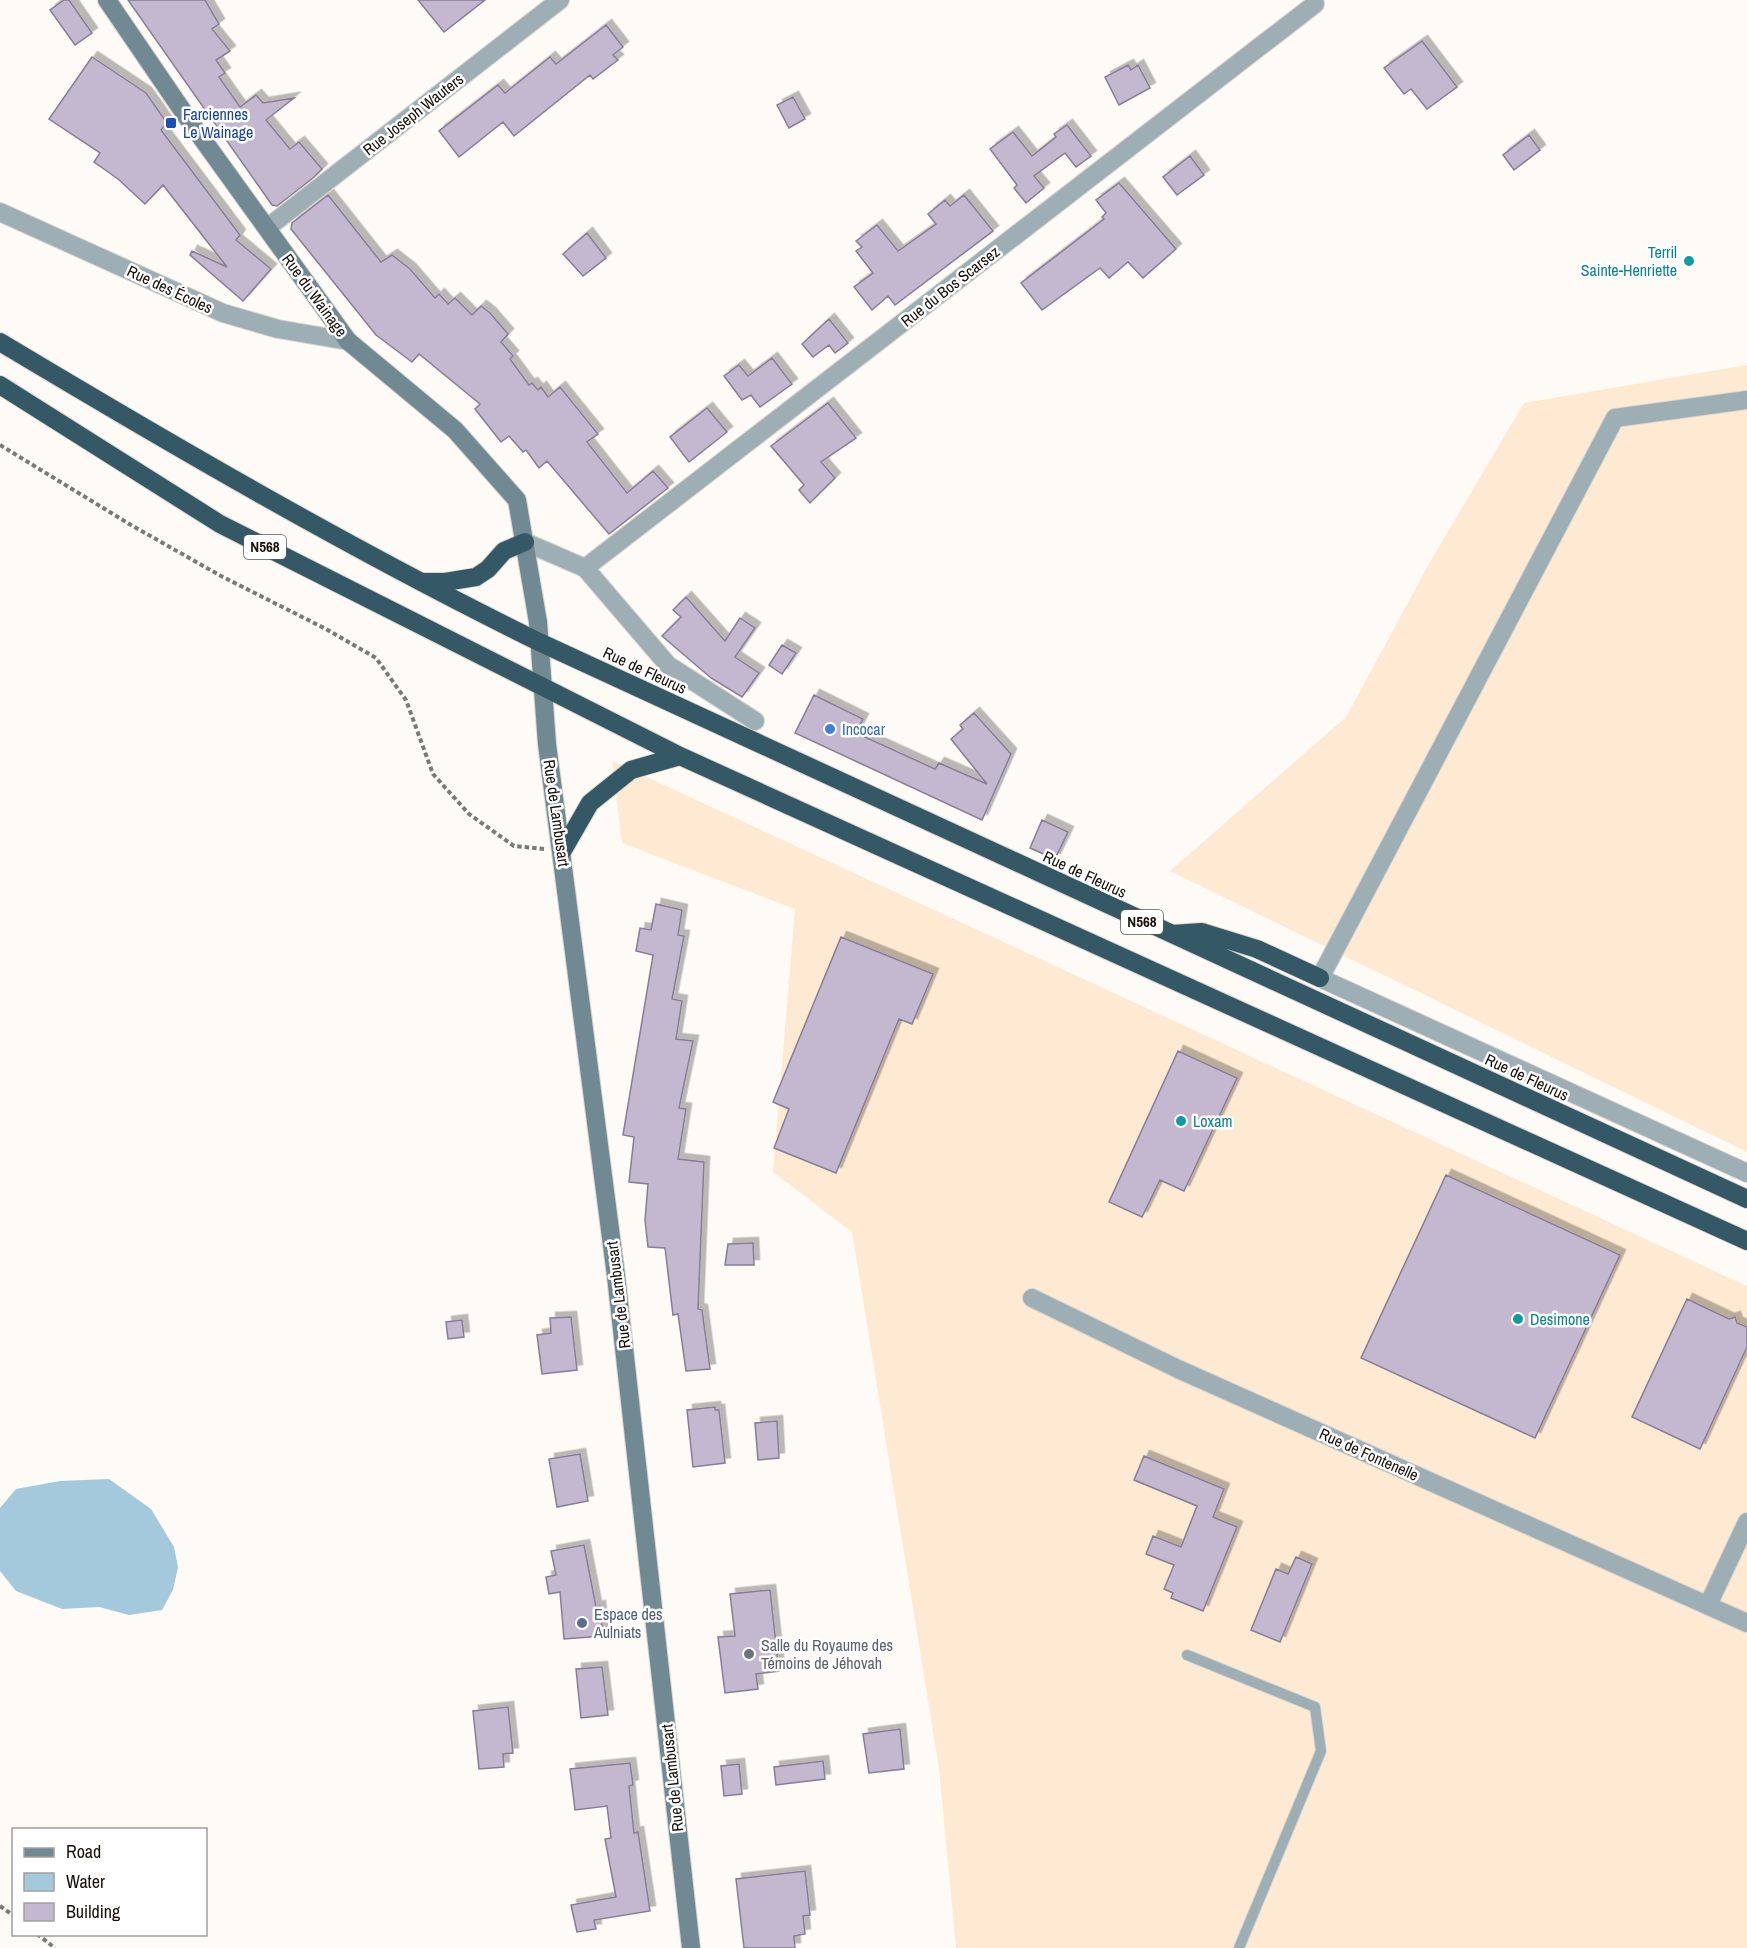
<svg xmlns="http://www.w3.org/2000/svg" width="1747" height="1948" font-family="'Archivo Narrow',sans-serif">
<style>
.built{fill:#feead2}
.water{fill:#a5c9dc}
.building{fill:#c4b8d1;stroke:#887d95;stroke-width:1.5;filter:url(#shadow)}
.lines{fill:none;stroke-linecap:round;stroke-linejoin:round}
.lane-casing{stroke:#d9d5cf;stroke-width:12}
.street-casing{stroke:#d9d5cf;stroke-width:20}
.secondary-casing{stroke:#d9d5cf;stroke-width:20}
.highway-casing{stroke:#d9d5cf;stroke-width:20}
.path{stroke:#7f7973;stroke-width:4;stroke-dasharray:4.5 3;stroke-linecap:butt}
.lane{stroke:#9daeb5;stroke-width:10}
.street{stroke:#9daeb5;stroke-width:18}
.secondary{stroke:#718993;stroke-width:18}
.highway{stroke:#355866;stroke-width:18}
.transit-dot{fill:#1a4fb4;stroke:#fff;stroke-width:2}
.culture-dot{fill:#0f9aa8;stroke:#fff;stroke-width:2}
.shop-dot{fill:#3f7fe0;stroke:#fff;stroke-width:2}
.service-dot{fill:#5c6f8a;stroke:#fff;stroke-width:2}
.worship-dot{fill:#6b7280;stroke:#fff;stroke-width:2}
.labels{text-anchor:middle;stroke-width:5;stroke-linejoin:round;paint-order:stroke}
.shield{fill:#fff;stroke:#5d5852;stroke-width:1.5}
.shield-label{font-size:15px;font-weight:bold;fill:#171008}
.transit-label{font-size:16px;fill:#164399;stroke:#fff;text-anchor:start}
.street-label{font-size:16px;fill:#171008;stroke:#fff}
.culture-label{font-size:16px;fill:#0d838f;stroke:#fff;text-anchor:start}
.shop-label{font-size:16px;fill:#366cbe;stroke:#fff;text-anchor:start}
.service-label{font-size:16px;fill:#4e5e75;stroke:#fff;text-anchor:start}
.worship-label{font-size:16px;fill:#5b616d;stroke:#fff;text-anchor:start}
</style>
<defs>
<filter id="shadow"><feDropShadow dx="5.5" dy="-5.5" stdDeviation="0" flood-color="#0004"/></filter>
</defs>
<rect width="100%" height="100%" fill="#fefaf5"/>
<path class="built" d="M 1747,365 L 1747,1152 L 1170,871 L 1346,717 L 1430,562 L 1524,403 Z
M 612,761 L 1747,1286 L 1747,1948 L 956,1948 L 939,1768 L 852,1232 L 773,1172 L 795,909 L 622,843 Z"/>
<path class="water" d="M 109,1479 L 151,1509 L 174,1547 L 178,1567 L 173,1590 L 162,1610 L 129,1615 L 99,1607 L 62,1609 L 16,1591 L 0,1571 L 0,1508 L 16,1489 L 60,1481 Z"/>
<path class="building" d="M 64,0 L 69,0 L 92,33 L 75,45 L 50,10 Z
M 128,0 L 205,0 L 219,24 L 212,29 L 230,51 L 216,60 L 225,73 L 219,77 L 240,107 L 256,95 L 263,103 L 294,98 L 266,120 L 290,149 L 299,142 L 322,169 L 313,178 L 277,206 L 272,205 Z
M 418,0 L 485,0 L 444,32 Z
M 606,25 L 623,47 L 613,55 L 618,60 L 593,79 L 590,75 L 514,136 L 503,122 L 459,157 L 439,131 L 498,85 L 505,93 L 550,57 L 556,64 Z
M 1422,41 L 1457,87 L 1427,109 L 1411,89 L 1404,94 L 1384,68 Z
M 92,57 L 146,93 L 167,123 L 161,130 L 240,235 L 236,240 L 271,269 L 243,301 L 190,255 L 192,251 L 227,267 L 163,185 L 145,204 L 118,179 L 94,162 L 100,153 L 49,119 Z
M 1128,65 L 1131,70 L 1138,65 L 1150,88 L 1119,105 L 1105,77 Z
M 793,97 L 805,119 L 789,128 L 777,105 Z
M 1067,125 L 1091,156 L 1076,167 L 1065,153 L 1034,176 L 1044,188 L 1026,203 L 1014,188 L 1017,185 L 990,149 L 1013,132 L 1032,156 L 1056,137 L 1054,134 Z
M 1529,135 L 1540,150 L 1514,170 L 1503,155 Z
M 1190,156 L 1204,175 L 1177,195 L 1163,177 Z
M 1119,183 L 1176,249 L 1143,278 L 1128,262 L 1109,278 L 1100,268 L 1042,310 L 1021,283 L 1104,219 L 1102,217 L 1106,213 L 1096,200 Z
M 328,195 L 381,262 L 392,255 L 410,269 L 435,298 L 439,294 L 448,304 L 455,298 L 472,315 L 481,306 L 490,313 L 508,334 L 501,342 L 513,356 L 510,359 L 529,385 L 532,383 L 538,390 L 541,387 L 548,397 L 560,387 L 598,434 L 587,442 L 627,493 L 653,471 L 668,488 L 609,534 L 547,461 L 539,468 L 526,450 L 523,452 L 509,436 L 501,442 L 475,409 L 480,404 L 419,354 L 412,362 L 376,335 L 291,229 L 292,223 Z
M 964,195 L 993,231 L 895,305 L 888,296 L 872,310 L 854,287 L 873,273 L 856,251 L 862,247 L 856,241 L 877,225 L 898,251 L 936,224 L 928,214 L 945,200 L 950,206 Z
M 587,233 L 606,258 L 583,276 L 563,254 Z
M 829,319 L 848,343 L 835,353 L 829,345 L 813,357 L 802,344 Z
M 772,358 L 792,384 L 760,407 L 751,395 L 742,400 L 724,376 L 739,365 L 748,376 Z
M 828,403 L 856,438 L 821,462 L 835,478 L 810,503 L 799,490 L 804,485 L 771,446 Z
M 707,408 L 727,432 L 689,462 L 670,437 Z
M 686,597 L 725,641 L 740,618 L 755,628 L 735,657 L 759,673 L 742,697 L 711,678 L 662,636 L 681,617 L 673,610 Z
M 782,645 L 796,653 L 782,674 L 769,665 Z
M 814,695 L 863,719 L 856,733 L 935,769 L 939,763 L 987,784 L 951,739 L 963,729 L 960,725 L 974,713 L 1011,754 L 982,820 L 795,733 Z
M 1042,820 L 1068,832 L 1055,859 L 1030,848 Z
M 656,904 L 682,910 L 678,935 L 684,936 L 672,999 L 682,1001 L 676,1039 L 693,1041 L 679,1108 L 686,1109 L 678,1159 L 704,1162 L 698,1309 L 702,1310 L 710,1369 L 686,1371 L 678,1314 L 673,1315 L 665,1248 L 648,1247 L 645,1220 L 648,1184 L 629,1182 L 634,1137 L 623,1135 L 653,955 L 636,951 L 640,928 L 651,930 Z
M 841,937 L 933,974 L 912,1024 L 899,1019 L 836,1173 L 774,1148 L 789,1109 L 773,1102 Z
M 1178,1051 L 1237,1078 L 1184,1191 L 1160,1180 L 1142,1217 L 1109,1202 Z
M 1446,1175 L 1620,1255 L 1535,1438 L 1361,1358 Z
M 753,1243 L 754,1265 L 725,1265 L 728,1244 Z
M 1687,1299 L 1729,1319 L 1735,1317 L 1737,1323 L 1747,1327 L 1747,1347 L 1700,1449 L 1632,1417 Z
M 571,1317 L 577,1370 L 542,1374 L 537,1335 L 551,1333 L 550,1318 Z
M 462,1320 L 464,1337 L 448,1339 L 446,1322 Z
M 715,1407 L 715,1410 L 719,1410 L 725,1463 L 693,1467 L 687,1410 Z
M 777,1421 L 779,1458 L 758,1460 L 755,1423 Z
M 580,1454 L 588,1501 L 557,1507 L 549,1459 Z
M 1144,1456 L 1224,1489 L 1213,1517 L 1237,1527 L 1203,1611 L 1171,1598 L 1173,1593 L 1164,1589 L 1174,1565 L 1146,1554 L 1153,1536 L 1181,1547 L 1197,1506 L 1134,1480 Z
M 584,1545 L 596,1607 L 600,1606 L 603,1636 L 564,1639 L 560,1592 L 549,1594 L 546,1577 L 556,1575 L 551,1551 Z
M 1296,1557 L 1312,1564 L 1280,1642 L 1251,1630 L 1276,1569 L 1288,1574 Z
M 770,1590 L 779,1671 L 756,1674 L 758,1689 L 725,1693 L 718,1637 L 735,1636 L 730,1594 Z
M 602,1667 L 608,1715 L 581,1718 L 576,1669 Z
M 508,1707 L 513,1753 L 503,1754 L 504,1767 L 479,1769 L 473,1711 Z
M 900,1729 L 904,1769 L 869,1773 L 863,1734 Z
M 823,1761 L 825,1779 L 776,1785 L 774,1767 Z
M 630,1763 L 633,1785 L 629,1786 L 634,1833 L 638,1832 L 650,1911 L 594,1920 L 596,1929 L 577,1932 L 571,1905 L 616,1897 L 605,1839 L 611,1838 L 607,1806 L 575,1810 L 570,1769 Z
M 739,1764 L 742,1794 L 724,1796 L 721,1766 Z
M 805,1871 L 810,1915 L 803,1916 L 805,1934 L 794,1936 L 795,1948 L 744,1948 L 736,1879 Z"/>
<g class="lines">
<g class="lane-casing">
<path id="lane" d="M 1187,1655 L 1315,1707 L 1321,1751 L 1239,1948"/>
</g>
<g class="street-casing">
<path id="street" d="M 0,212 L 223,313 L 278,329 L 348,341
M 267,228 L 560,0
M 1747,400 L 1615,418 L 1320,978 L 1747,1173
M 525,542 L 585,568 L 668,665 L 755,721
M 585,568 L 1315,4
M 1032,1298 L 1178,1369 L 1747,1623
M 1708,1605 L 1747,1522"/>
</g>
<g class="secondary-casing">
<path id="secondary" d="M 107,0 L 193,126 L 348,341 L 455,430 L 517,500 L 538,622 L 547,744 L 616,1276 L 691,1948"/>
</g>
<g class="highway-casing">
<path id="highway" d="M 0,342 C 177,448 354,551 539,642 L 1747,1199
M 0,385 L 220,524 L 680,756 L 1747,1241
M 422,582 L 445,582 L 476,577 L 488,569 L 504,551 L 525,542
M 563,850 L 590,803 L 631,770 L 680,756
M 1172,934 L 1202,932 L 1257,949 L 1320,978"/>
</g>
<path class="path" d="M 0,445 L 131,525 L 221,576 L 326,629 L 376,658 L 406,700 L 433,774 L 469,814 L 514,846 L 544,849
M 0,1906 L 14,1916
M 37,1934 L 55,1948"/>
<use href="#lane" class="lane"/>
<use href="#street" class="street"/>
<use href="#secondary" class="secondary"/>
<use href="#highway" class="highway"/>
</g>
<rect class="transit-dot" x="165" y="117" width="12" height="12" rx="3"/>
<g class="culture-dot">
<circle cx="1689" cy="261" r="6"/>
<circle cx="1181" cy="1121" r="6"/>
<circle cx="1518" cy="1319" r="6"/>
</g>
<circle class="shop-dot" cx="830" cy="729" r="6"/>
<circle class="service-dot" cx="582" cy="1623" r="6"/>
<circle class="worship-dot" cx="749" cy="1654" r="6"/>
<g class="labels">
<g class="shield">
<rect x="244" y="535" width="42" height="24" rx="4.5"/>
<rect x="1121" y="910" width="42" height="24" rx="4.5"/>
</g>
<g class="shield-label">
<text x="265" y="552">N568</text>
<text x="1142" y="927">N568</text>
</g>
<g class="transit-label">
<text x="183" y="120">Farciennes<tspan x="183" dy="18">Le Wainage</tspan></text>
</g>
<g class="street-label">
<text transform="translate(413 114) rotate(-38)" y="6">Rue Joseph Wauters</text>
<text transform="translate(950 286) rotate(-38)" y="6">Rue du Bos Scarsez</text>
<text transform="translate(170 289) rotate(25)" y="6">Rue des Écoles</text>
<text transform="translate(315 295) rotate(54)" y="6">Rue du Wainage</text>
<text transform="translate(645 670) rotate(25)" y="6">Rue de Fleurus</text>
<text transform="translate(557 813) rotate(82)" y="6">Rue de Lambusart</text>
<text transform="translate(1085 874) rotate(25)" y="6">Rue de Fleurus</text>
<text transform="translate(1527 1077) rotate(25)" y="6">Rue de Fleurus</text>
<text transform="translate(618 1295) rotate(-97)" y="6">Rue de Lambusart</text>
<text transform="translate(1369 1454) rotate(24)" y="6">Rue de Fontenelle</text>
<text transform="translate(672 1778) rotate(-96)" y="6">Rue de Lambusart</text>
</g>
<g class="culture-label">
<text x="1677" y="258" text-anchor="end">Terril<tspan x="1677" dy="18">Sainte-Henriette</tspan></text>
<text x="1193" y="1127">Loxam</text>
<text x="1530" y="1325">Desimone</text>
</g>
<g class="shop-label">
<text x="842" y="735">Incocar</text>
</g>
<g class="service-label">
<text x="594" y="1620">Espace des<tspan x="594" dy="18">Aulniats</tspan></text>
</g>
<g class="worship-label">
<text x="761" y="1651">Salle du Royaume des<tspan x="761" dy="18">Témoins de Jéhovah</tspan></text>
</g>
</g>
<rect x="12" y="1828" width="195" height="108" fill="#ffffff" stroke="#a29f9c" stroke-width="1.5"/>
<rect x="24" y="1848" width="30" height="9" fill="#718993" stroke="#a29f9c" stroke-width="1.5"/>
<text x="66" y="1858" font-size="18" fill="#171008">Road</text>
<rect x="24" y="1873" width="30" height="18" fill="#a5c9dc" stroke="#a29f9c" stroke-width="1.5"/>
<text x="66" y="1888" font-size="18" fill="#171008">Water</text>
<rect x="24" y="1903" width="30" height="18" fill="#c4b8d1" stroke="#a29f9c" stroke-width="1.5"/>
<text x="66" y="1918" font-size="18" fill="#171008">Building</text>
</svg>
